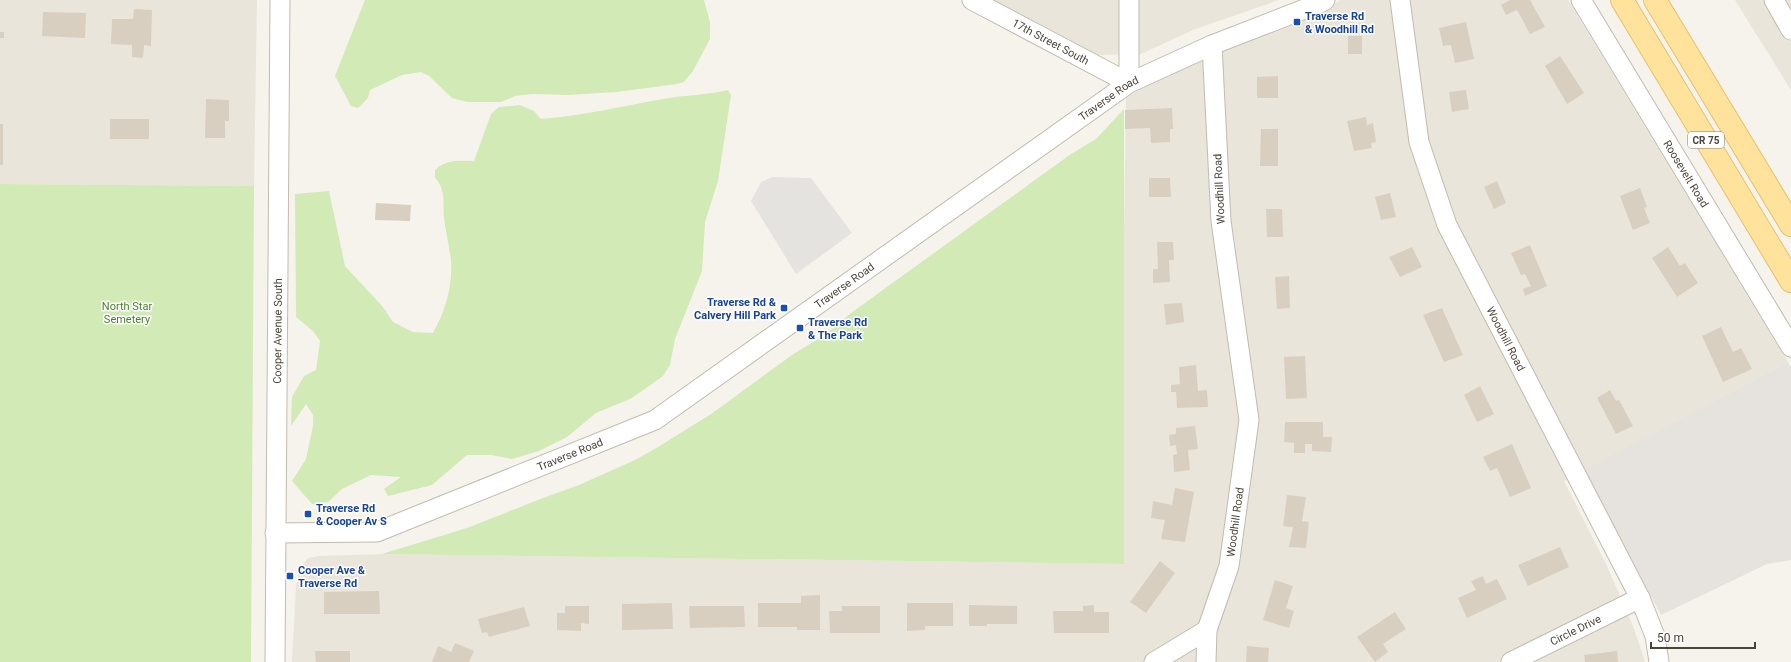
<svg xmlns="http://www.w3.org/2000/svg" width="1791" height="662" font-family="Roboto,sans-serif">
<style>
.residential{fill:#eae5da}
.industrial{fill:#e6e2dd}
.green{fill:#d2eab5}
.parking{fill:#e5e3e0}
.building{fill:#d8cfc1}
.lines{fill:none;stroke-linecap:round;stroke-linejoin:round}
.minor-casing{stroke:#c2bbae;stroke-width:21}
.major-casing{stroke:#e6c16a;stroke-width:24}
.minor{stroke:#fff;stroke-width:19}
.major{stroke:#ffe39c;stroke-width:22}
.transit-dot{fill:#1a4fb4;stroke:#fff;stroke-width:1.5}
.labels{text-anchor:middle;stroke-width:3;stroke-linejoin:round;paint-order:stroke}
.shield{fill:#fff;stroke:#817c74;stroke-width:1}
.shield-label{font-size:10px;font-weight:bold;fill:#4b4439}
.transit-label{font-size:11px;font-weight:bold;fill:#164399;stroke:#fff;text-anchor:start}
.street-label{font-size:11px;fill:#4b4439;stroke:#fff}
.park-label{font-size:11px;fill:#4a7f2a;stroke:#fff}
</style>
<rect width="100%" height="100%" fill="#f6f3ec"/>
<path class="residential" d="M 0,0 L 257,0 L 254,186 L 0,184 Z
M 991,0 L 1279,0 L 1193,30 L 1141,54 L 1098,55 Z
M 1341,0 L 1568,0 L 1788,362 L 1564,481 L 1607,566 L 1633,626 L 1645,662 L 292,662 L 296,587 L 299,569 L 308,558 L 319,556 L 382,554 L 1124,564 L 1124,236 L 1126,98 L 1149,84 L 1182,68 L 1296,24 L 1327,9 Z
M 1735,0 L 1791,0 L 1791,90 Z"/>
<path class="industrial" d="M 1788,362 L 1791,367 L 1791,560 L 1767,564 L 1661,615 L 1584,470 Z"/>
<path class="green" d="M 365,0 L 704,0 L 710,22 L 710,39 L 693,71 L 684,82 L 677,84 L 616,92 L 568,95 L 532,94 L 515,96 L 501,102 L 467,102 L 452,98 L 429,76 L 421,72 L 402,75 L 370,90 L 368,98 L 358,108 L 351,106 L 335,76 Z
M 728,90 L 731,95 L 718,181 L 705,222 L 702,271 L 675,339 L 670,365 L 663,376 L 632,398 L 596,413 L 567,437 L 539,451 L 512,459 L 491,455 L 467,455 L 432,485 L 388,496 L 384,489 L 401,477 L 371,475 L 342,489 L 328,502 L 312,504 L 292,481 L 306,459 L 313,426 L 313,415 L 306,404 L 291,426 L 292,397 L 304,376 L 316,370 L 320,341 L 313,331 L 296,317 L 295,194 L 329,191 L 345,266 L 383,307 L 393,322 L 413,332 L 433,333 C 445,312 453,286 451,260 C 449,246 446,232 444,218 C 443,203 446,189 435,178 L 435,170 C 447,159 459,161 474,161 L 491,114 L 499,107 L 520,105 L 534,111 L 541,119 C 582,116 623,106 663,99 C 685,95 706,95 728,90 Z
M 1124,109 L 1124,564 L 382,554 L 467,528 L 543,498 L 579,485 L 635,460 L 658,447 L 711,414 L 792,355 L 826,334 L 851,313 L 1071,154 L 1096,139 Z
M 0,184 L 254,186 L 251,662 L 0,662 Z"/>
<path class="parking" d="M 772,177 L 811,178 L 852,233 L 796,274 L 751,201 L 761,182 Z"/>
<path class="building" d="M 1510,0 L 1530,0 L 1545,27 L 1530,34 L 1517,10 L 1506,15 L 1501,5 Z
M 134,9 L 152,10 L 151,46 L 144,45 L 143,58 L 132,57 L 132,45 L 111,44 L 112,19 L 133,19 Z
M 43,12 L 86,13 L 85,38 L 42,36 Z
M 1466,22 L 1474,59 L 1455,63 L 1451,45 L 1443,46 L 1439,28 Z
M 0,32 L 4,32 L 4,38 L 0,38 Z
M 1348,36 L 1362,36 L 1362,54 L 1348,54 Z
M 1560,56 L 1584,93 L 1567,104 L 1545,66 Z
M 1278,76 L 1278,98 L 1257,98 L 1257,77 Z
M 1466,90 L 1469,109 L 1452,112 L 1449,92 Z
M 206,99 L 229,100 L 229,121 L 225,121 L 225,138 L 205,138 Z
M 1172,108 L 1173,129 L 1170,129 L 1170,142 L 1151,143 L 1150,128 L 1125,129 L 1125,110 Z
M 1366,117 L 1367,125 L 1373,123 L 1376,142 L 1371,143 L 1372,148 L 1354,151 L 1347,121 Z
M 110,119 L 149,119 L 149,139 L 110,139 Z
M 0,124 L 3,124 L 3,165 L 0,165 Z
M 1261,129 L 1278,129 L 1278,166 L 1260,166 Z
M 1149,178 L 1170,178 L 1171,197 L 1149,197 Z
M 1497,181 L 1506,203 L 1494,209 L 1484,187 Z
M 1640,188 L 1647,207 L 1644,208 L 1650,223 L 1633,230 L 1620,196 Z
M 1390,193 L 1396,217 L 1381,220 L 1375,197 Z
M 376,203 L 411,205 L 410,221 L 375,220 Z
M 1266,209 L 1282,209 L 1283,237 L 1267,237 Z
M 1157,242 L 1173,242 L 1174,260 L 1169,260 L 1170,282 L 1153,283 L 1153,269 L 1158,269 Z
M 1530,245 L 1547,286 L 1525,296 L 1523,289 L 1531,286 L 1525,274 L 1521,275 L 1511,253 Z
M 1412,247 L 1422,267 L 1400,277 L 1389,257 Z
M 1668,247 L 1680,266 L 1685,263 L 1698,283 L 1677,297 L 1652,258 Z
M 1289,276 L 1290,308 L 1277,309 L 1275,277 Z
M 1182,303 L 1184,322 L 1166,325 L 1164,304 Z
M 1442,308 L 1463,355 L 1444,362 L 1423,315 Z
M 1721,327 L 1733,352 L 1741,348 L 1752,369 L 1723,382 L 1702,336 Z
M 1305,356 L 1307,398 L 1286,399 L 1284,357 Z
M 1196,365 L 1198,391 L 1207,390 L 1208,407 L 1177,408 L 1176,392 L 1171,392 L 1171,385 L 1180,384 L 1179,367 Z
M 1480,386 L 1494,414 L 1477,422 L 1464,395 Z
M 1610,390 L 1616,401 L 1619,400 L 1633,426 L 1616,434 L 1597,398 Z
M 1285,422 L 1323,422 L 1323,437 L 1332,437 L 1331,452 L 1312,451 L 1312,444 L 1305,444 L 1305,453 L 1294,453 L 1294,443 L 1284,442 Z
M 1195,426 L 1198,449 L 1188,450 L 1190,470 L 1174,472 L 1173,455 L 1177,454 L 1176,445 L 1170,446 L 1169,435 L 1176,434 L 1176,428 Z
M 1512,444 L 1531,488 L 1510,497 L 1497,468 L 1490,471 L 1483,457 Z
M 1175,488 L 1194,492 L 1185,542 L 1161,539 L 1165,520 L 1151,518 L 1153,501 L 1172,505 Z
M 1287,495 L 1306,497 L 1302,521 L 1309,522 L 1306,548 L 1289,547 L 1293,527 L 1283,526 Z
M 1560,547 L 1569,567 L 1528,586 L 1518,565 Z
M 1160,561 L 1175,573 L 1146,613 L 1130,602 Z
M 1483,576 L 1486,584 L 1497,579 L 1507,599 L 1467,618 L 1458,598 L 1476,590 L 1471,581 Z
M 1275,580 L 1293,586 L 1286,608 L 1294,611 L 1289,628 L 1263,620 Z
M 379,591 L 380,614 L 324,614 L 324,592 Z
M 820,595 L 820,630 L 797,630 L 797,627 L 758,627 L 758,603 L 801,603 L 801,596 Z
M 672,603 L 673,629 L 622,630 L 622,604 Z
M 907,603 L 953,603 L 953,626 L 925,626 L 925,630 L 907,631 Z
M 969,605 L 1017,606 L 1017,624 L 987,624 L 987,626 L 969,626 Z
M 1094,605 L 1094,612 L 1109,612 L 1109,633 L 1054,633 L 1053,611 L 1083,611 L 1083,606 Z
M 565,606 L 589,606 L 589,624 L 581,623 L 581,631 L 557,630 L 557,613 L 565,613 Z
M 689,606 L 744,606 L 745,627 L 690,628 Z
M 842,606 L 880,606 L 880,633 L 830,633 L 829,611 L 842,611 Z
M 524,607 L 530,626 L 489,637 L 487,632 L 482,633 L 478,619 Z
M 1395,612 L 1406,629 L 1383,644 L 1388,652 L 1375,662 L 1357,637 Z
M 455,643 L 474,651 L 469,662 L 432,662 L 438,646 L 451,652 Z
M 1247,646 L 1269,648 L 1268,662 L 1246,662 Z
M 315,651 L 350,651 L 350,662 L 316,662 Z
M 1617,651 L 1618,662 L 1585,662 L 1584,655 Z"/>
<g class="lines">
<g class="minor-casing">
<g id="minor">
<path id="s1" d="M 972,0 L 1129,83 L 1129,0"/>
<path id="s2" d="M 1400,0 L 1419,142 L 1447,225 L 1640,598 L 1655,636 L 1659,662"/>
<path id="s3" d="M 1581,0 L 1791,347"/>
<path d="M 1774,0 L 1791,30"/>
<path id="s4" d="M 275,533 L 377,532 L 655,420 L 1129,83 L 1212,45 L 1320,3 L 1325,0"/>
<path id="s5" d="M 275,662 L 280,0"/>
<path d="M 1154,662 L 1207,630"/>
<path id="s6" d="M 1206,662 L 1207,630 L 1229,566 L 1249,420 L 1221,221 L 1212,45"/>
<path id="s7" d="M 1511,662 L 1640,598"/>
</g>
</g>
<g class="major-casing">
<path id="major" d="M 1622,0 L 1791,281
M 1655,0 L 1791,225"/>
</g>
<use href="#minor" class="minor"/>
<use href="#major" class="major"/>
</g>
<g class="transit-dot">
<rect x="1293" y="18" width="8" height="8" rx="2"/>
<rect x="780" y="304" width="8" height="8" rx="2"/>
<rect x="796" y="324" width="8" height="8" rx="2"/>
<rect x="304" y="510" width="8" height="8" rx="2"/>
<rect x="286" y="572" width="8" height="8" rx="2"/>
</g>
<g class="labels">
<rect class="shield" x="1688" y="132" width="36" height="16" rx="3"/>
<g class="shield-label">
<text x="1706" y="144">CR 75</text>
</g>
<g class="transit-label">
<text x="1305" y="20">Traverse Rd<tspan x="1305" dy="13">&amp; Woodhill Rd</tspan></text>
<text x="776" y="306" text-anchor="end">Traverse Rd &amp;<tspan x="776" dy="13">Calvery Hill Park</tspan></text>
<text x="808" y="326">Traverse Rd<tspan x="808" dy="13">&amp; The Park</tspan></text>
<text x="316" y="512">Traverse Rd<tspan x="316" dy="13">&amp; Cooper Av S</tspan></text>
<text x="298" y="574">Cooper Ave &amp;<tspan x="298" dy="13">Traverse Rd</tspan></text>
</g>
<g class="street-label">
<text dy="4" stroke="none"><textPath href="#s1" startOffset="89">17th Street South</textPath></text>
<text dy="4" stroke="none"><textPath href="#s4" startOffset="958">Traverse Road</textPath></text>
<text dy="4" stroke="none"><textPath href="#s3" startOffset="203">Roosevelt Road</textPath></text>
<text transform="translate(1219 189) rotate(-93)" y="4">Woodhill Road</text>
<text dy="4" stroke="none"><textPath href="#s4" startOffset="634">Traverse Road</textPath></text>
<text dy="4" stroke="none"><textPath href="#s5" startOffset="331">Cooper Avenue South</textPath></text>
<text dy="4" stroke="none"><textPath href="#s2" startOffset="359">Woodhill Road</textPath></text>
<text dy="4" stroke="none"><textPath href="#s4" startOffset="310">Traverse Road</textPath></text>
<text dy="4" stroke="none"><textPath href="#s6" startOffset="144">Woodhill Road</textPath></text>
<text dy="4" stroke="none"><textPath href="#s7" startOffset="72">Circle Drive</textPath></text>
</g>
<g class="park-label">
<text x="127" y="310">North Star<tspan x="127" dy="13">Semetery</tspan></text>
</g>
</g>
<path d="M1651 642v6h104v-6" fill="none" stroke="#4b4439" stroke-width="2"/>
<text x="1657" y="642" font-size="12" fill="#4b4439" stroke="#ffffff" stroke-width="3" paint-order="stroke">50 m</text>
</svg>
